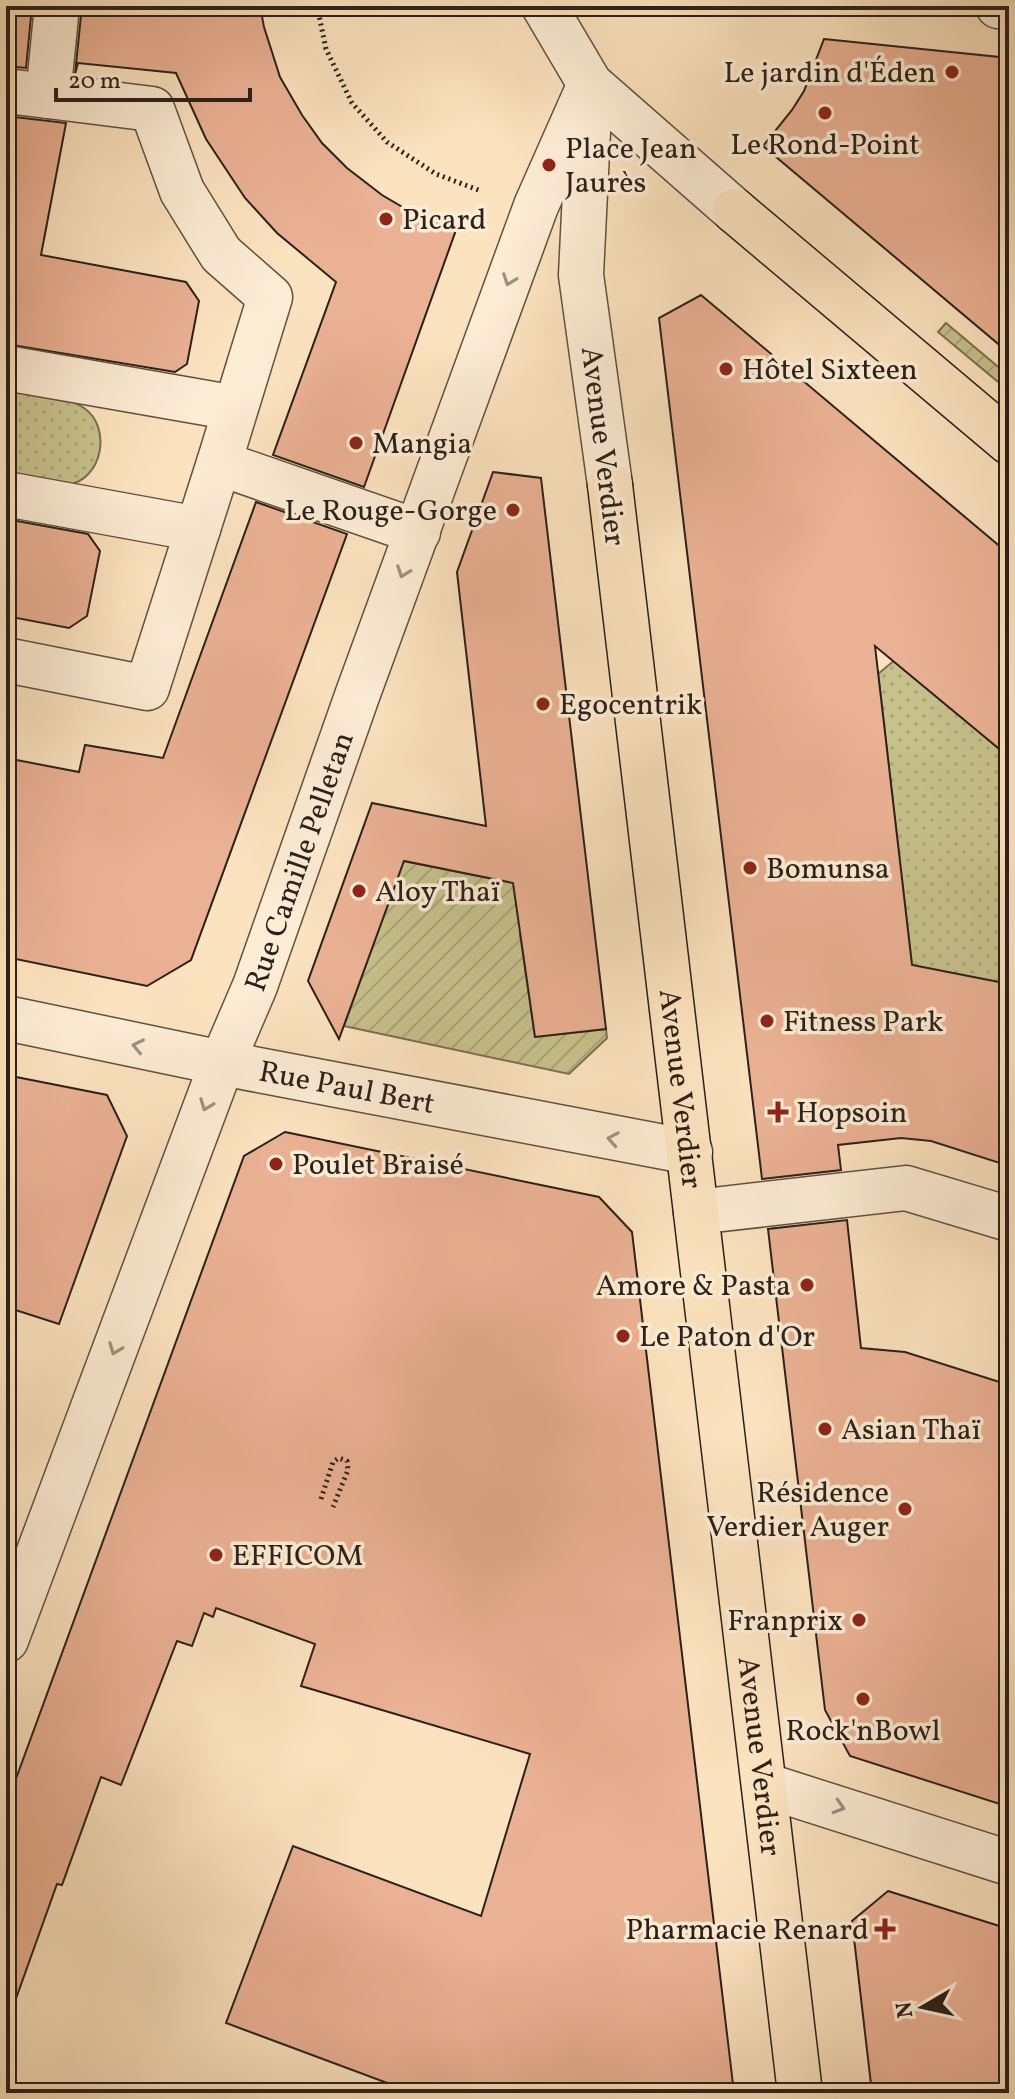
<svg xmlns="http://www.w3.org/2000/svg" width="1015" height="2099" font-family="Vollkorn,serif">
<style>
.grass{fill:url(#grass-dots);stroke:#7a7053;stroke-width:2}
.garden{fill:url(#garden-furrows);stroke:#7a7053;stroke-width:2}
.building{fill:#ebb194;stroke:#2c201a;stroke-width:2}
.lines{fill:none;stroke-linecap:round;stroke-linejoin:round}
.minor-casing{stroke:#605143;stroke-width:47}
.major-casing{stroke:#2c201a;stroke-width:47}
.path{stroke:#2c201a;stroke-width:5;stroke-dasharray:2 4;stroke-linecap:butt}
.minor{stroke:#fdedd5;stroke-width:44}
.major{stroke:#fce3bf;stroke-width:44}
.oneway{stroke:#9f9181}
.poi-dot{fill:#8f2418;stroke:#fdedd5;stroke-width:3}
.labels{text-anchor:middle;stroke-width:7;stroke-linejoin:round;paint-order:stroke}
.poi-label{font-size:30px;fill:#2c201a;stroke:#fdedd5;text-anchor:start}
.street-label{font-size:30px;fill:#2c201a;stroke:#fdedd5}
</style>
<defs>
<pattern id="grass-dots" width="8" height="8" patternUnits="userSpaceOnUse" patternTransform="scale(2)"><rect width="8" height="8" fill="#c7c18c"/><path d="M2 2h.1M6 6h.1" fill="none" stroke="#aba678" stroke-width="1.8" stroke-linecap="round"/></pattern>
<pattern id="garden-furrows" width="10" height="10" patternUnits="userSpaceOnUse" patternTransform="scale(2)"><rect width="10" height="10" fill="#c7c18c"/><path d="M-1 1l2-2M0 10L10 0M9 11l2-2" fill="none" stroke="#aba678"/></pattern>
</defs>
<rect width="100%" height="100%" fill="#fce3bf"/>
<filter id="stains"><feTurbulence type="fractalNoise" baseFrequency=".0025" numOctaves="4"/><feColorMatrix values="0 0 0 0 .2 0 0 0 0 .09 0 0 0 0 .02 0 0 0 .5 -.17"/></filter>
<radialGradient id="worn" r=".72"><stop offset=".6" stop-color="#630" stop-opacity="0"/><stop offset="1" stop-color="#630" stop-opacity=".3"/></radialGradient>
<path class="grass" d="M 6,389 C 30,393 63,394 84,408 C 112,427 103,480 67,485 C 54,487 21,479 6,477 Z
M 896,659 L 1009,757 L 1009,984 L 912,965 L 878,674 Z"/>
<path class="garden" d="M 946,323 L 1009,376 L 1009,391 L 938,332 Z
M 403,861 L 536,887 L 520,934 L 535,1037 L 606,1029 L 607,1038 L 569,1074 L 344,1026 Z"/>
<path class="building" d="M 6,6 L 32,6 L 26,68 L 6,66 Z
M 82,6 L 260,6 L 264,27 L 280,77 L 302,115 L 322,143 L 347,168 L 382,195 L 411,212 L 456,230 L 364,487 L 273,455 L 336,282 L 277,233 L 245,198 L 206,139 L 176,73 L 78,63 L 75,74 Z
M 824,39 L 1009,58 L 1009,353 L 763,146 L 792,110 L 804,91 Z
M 6,116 L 66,123 L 41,255 L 186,282 L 199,301 L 187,364 L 175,372 L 6,344 Z
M 701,295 L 1009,554 L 1009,757 L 875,646 L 912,965 L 1009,984 L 1009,1166 L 931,1141 L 901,1138 L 838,1145 L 841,1170 L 762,1179 L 659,318 Z
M 493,472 L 541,478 L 606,1029 L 535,1037 L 513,883 L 404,861 L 339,1039 L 308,981 L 372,803 L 486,826 L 457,572 Z
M 256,502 L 347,534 L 191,960 L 147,986 L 6,957 L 6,758 L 79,772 L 85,745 L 163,758 Z
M 6,519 L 88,534 L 100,551 L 87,616 L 69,628 L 6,616 Z
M 6,1075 L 107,1095 L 127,1136 L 59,1324 L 6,1307 Z
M 285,1132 L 599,1197 L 632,1232 L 734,2093 L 414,2093 L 226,2023 L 293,1846 L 481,1916 L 530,1754 L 301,1686 L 315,1644 L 216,1608 L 213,1617 L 204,1613 L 192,1646 L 177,1641 L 121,1785 L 101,1777 L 62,1885 L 57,1884 L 13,2007 L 6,2006 L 6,1806 L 244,1156 Z
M 847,1220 L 861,1348 L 905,1352 L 1009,1385 L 1009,1807 L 850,1756 L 825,1710 L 768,1229 Z
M 888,1891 L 1009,1929 L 1009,2093 L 872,2093 L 852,1921 Z"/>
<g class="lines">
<g class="minor-casing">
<g id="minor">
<path d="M 57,6 L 48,96 L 152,109 L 182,191 L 221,254 L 270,297 L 219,463 L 418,532"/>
<path d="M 544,6 L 590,84 L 735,211"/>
<path d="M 998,6 L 1009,7"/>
<path d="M 6,91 L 48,96"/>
<path d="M 589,111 L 581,275 L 610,485"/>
<path d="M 6,368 L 235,408"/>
<path d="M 6,494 L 198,529"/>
<path d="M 6,660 L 147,688 L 219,463"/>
<path id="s1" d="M 6,1018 L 222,1063 L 690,1152"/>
<path d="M 696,1212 L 906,1188 L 1009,1219"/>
<path id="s2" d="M 6,1640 L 222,1063 L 255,986 L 357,696 L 536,206 L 590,84"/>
<path d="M 764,1785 L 1009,1863"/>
</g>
</g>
<g class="major-casing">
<g id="major">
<path d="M 735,211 L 1009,442"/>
<path id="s3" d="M 610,485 L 800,2093"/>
</g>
</g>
<path class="path" d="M 317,6 L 326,49 L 352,103 L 387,142 L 436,174 L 481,191
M 321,1499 L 333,1462 L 339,1458 L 347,1461 L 348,1470 L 333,1507"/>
<use href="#minor" class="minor"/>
<use href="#major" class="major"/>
</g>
<defs><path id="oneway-chevron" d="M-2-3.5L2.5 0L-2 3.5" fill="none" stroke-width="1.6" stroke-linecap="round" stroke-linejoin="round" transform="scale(2)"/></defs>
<g class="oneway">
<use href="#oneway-chevron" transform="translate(509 280) rotate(110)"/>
<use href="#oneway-chevron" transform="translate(403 572) rotate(110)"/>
<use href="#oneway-chevron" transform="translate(138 1046) rotate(-168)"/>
<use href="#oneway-chevron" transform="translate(206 1105) rotate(111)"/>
<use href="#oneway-chevron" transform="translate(613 1139) rotate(-170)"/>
<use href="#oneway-chevron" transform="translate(115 1349) rotate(111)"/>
<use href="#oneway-chevron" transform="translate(839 1807) rotate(17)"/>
</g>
<g class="poi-dot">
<circle cx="952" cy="72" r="8"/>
<circle cx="825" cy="113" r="8"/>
<circle cx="549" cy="165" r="8"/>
<circle cx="386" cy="219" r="8"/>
<circle cx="726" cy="369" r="8"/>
<circle cx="356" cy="443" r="8"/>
<circle cx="513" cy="510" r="8"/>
<circle cx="543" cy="704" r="8"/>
<circle cx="750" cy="868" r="8"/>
<circle cx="359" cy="891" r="8"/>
<circle cx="767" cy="1021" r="8"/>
<path d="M774 1100h8v8h8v8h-8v8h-8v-8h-8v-8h8z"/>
<circle cx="276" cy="1164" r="8"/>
<circle cx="807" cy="1285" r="8"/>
<circle cx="623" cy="1336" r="8"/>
<circle cx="825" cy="1429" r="8"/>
<circle cx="905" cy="1509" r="8"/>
<circle cx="216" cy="1555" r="8"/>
<circle cx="859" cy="1620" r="8"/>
<circle cx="863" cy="1699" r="8"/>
<path d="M881 1917h8v8h8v8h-8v8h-8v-8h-8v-8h8z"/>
</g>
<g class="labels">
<g class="poi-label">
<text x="936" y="82" text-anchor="end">Le jardin d'Éden</text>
<text x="825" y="154" text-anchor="middle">Le Rond-Point</text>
<text x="565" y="158">Place Jean<tspan x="565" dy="34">Jaurès</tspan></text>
<text x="402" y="229">Picard</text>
<text x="742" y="379">Hôtel Sixteen</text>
<text x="372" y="453">Mangia</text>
<text x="497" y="520" text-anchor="end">Le Rouge-Gorge</text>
<text x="559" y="714">Egocentrik</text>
<text x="766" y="878">Bomunsa</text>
<text x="375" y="901">Aloy Thaï</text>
<text x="783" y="1031">Fitness Park</text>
<text x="796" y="1122">Hopsoin</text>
<text x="292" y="1174">Poulet Braisé</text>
<text x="791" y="1295" text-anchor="end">Amore &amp; Pasta</text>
<text x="639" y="1346">Le Paton d'Or</text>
<text x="841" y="1439">Asian Thaï</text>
<text x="889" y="1502" text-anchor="end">Résidence<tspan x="889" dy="34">Verdier Auger</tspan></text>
<text x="232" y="1565">EFFICOM</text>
<text x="843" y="1630" text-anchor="end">Franprix</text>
<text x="863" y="1740" text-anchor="middle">Rock'nBowl</text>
<text x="869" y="1939" text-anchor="end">Pharmacie Renard</text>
</g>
<g class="street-label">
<text transform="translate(604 446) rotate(83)" y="10">Avenue Verdier</text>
<text dy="10" stroke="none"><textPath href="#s2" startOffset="832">Rue Camille Pelletan</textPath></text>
<text dy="10" stroke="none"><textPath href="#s1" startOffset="348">Rue Paul Bert</textPath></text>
<text dy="10" stroke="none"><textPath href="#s3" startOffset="608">Avenue Verdier</textPath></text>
<text dy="10" stroke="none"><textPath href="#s3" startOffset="1280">Avenue Verdier</textPath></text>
</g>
</g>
<rect width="1015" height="2099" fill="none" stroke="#fce3bf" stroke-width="32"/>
<rect x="8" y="8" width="999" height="2083" fill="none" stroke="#2c201a" stroke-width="4"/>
<rect x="16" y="16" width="983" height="2067" fill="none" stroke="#2c201a" stroke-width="2"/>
<g transform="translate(923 2007) rotate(261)" stroke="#fdedd5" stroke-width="6" paint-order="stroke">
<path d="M0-6L14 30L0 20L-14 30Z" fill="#2c201a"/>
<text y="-12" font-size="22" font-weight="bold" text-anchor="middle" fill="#2c201a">N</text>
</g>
<path d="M56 88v12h194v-12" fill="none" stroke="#2c201a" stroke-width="4"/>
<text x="68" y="88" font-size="24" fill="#2c201a" stroke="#fdedd5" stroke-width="6" paint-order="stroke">20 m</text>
<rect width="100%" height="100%" filter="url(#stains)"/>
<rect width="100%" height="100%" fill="url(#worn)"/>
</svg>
